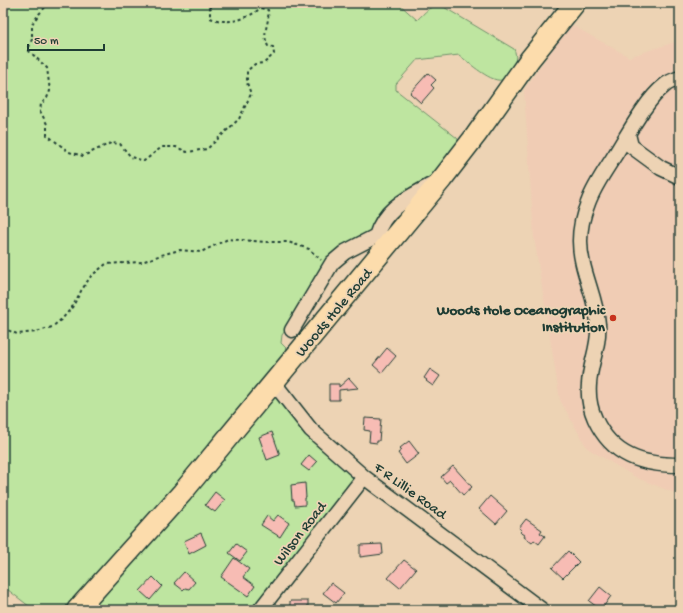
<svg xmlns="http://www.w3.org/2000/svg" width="683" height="613" font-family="'Gochi Hand',sans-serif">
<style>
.built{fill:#f0ccb4}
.green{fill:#bee5a0;stroke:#6e916a}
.building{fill:#f7bcb4;stroke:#1f3d34}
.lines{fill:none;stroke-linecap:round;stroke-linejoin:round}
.minor-casing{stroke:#1f3d34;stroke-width:17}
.highway-casing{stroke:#1f3d34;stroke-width:23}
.path{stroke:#1f3d34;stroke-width:2;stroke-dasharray:3 3;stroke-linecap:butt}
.minor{stroke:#edd3b4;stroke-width:14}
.highway{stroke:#fcdcac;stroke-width:20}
.poi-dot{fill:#c8321e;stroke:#edd3b4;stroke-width:1.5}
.labels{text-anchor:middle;stroke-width:3.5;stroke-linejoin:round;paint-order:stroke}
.poi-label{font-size:15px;font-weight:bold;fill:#1f3d34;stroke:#edd3b4;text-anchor:end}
.street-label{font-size:15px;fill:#1f3d34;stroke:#edd3b4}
</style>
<rect width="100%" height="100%" fill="#edd3b4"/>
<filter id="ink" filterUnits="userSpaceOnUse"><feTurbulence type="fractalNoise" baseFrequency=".025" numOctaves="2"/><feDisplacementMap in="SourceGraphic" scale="8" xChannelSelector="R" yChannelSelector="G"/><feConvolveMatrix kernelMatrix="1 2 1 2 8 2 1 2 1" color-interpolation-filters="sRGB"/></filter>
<g filter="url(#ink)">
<path class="built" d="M 570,24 L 629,57 L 678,41 L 680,42 L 680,495 L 637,478 L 587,448 L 560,400 L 534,237 L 524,90 Z"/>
<path class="green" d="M 3,3 L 398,3 L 417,20 C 425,13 431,3 442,6 L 514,49 C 517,56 516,63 511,69 C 509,72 507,77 504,79 C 494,86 467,61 459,55 L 417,60 L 396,84 L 396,90 L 457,138 L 460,143 L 435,178 L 392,201 L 377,215 L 370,232 L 344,247 L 282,335 L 281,343 L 287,349 L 288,353 L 228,427 L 63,610 L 34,610 L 3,586 Z
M 276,397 L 352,476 L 353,481 L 255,610 L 88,610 L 272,398 Z"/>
<path class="building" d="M 428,73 L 436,80 L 431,85 L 434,88 L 421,103 L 410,93 Z
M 387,348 L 396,356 L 382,373 L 373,365 Z
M 430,369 L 440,376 L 433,386 L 426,381 L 427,380 L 424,378 Z
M 349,378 L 358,388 L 339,390 L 339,400 L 329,400 L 329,384 L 339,384 L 339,387 Z
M 365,418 L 381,419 L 379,441 L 377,441 L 377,443 L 369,442 L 370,431 L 364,430 Z
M 272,432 L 280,455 L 267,460 L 259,437 Z
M 409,441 L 419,454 L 406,464 L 398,453 L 402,450 L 400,448 Z
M 309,455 L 317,462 L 309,471 L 301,465 Z
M 453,466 L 472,487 L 463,495 L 450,480 L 446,483 L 441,477 Z
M 305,483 L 306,498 L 305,498 L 305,505 L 295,506 L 294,500 L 292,500 L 291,485 Z
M 215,492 L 225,500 L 215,512 L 205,505 Z
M 490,496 L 507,511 L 496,524 L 479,509 Z
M 278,515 L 289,523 L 280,537 L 261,525 L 267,516 L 273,521 Z
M 526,519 L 542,530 L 540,533 L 545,536 L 539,544 L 534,540 L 532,543 L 524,537 L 525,535 L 520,532 L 522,530 L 519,528 Z
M 201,533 L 206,545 L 189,554 L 184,541 Z
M 236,544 L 247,552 L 240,561 L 229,553 Z
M 382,544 L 383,554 L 360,557 L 360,545 Z
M 568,551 L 579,562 L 563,578 L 552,568 Z
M 234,558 L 249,569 L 243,577 L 255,586 L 248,596 L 221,577 Z
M 404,560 L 416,569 L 400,588 L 388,578 Z
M 184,572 L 195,582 L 189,589 L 185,588 L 183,590 L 174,583 Z
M 153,577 L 162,586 L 150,600 L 140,591 Z
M 331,583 L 344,593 L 336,603 L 323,593 Z
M 600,587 L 611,596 L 601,610 L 589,601 Z
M 290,601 L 308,601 L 308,610 L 290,610 Z"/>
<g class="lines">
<g class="minor-casing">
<path id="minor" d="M 680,78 C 674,80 668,82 664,86 C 646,100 627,136 615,155 C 605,171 594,186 588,203 C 583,215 580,228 580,241 C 580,270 596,296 598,324 C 600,345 590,363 589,384 C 588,396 590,408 595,419 C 612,456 642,465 680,465
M 628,134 L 631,146 L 661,168 L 680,177
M 292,330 L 332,263 L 345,252 L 376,236 C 385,207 408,198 433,184
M 274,383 L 311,430 L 364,477 L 542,610
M 260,610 L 364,477"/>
</g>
<g class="highway-casing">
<path id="highway" d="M 77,610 L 182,493 L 442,179 L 476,135 L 530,59 L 575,3"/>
</g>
<path class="path" d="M 49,3 L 39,14 L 32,24 L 32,39 L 28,50 L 47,68 L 50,91 L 47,98 L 41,104 L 40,111 L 47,124 L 47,135 L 69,152 L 83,156 L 111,143 L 120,144 L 131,157 L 144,161 L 162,147 L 176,147 L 187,152 L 207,149 L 239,119 L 251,94 L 247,83 L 247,71 L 255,64 L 264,63 L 274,54 L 273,47 L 268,46 C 261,32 270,25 268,10 L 261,8 C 245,20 230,25 210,18 L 210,3
M 3,328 L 17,334 L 36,332 L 52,327 L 63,318 L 73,306 L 81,291 L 91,276 L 106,264 L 142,262 L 161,255 L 180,250 L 201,252 L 228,239 L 265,242 L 288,242 L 309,249 L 321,260"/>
<use href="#minor" class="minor"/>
<use href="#highway" class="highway"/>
</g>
</g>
<circle class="poi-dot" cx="613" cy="318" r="4"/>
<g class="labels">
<g class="poi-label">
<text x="605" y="314">Woods Hole Oceanographic<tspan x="605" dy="17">Institution</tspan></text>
</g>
<g class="street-label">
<text transform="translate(333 312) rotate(-50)" y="5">Woods Hole Road</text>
<text transform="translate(411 490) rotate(36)" y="5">F R Lillie Road</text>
<text transform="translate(299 533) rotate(-52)" y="5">Wilson Road</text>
</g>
</g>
<rect width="683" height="613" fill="none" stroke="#edd3b4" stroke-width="16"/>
<rect x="8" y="8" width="667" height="597" fill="none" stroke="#1f3d34" stroke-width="1.5" filter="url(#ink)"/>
<path d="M28 44v6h76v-6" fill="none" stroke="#1f3d34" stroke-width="2"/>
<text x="34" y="44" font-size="12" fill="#1f3d34" stroke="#edd3b4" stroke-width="3" paint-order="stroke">50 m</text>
</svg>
